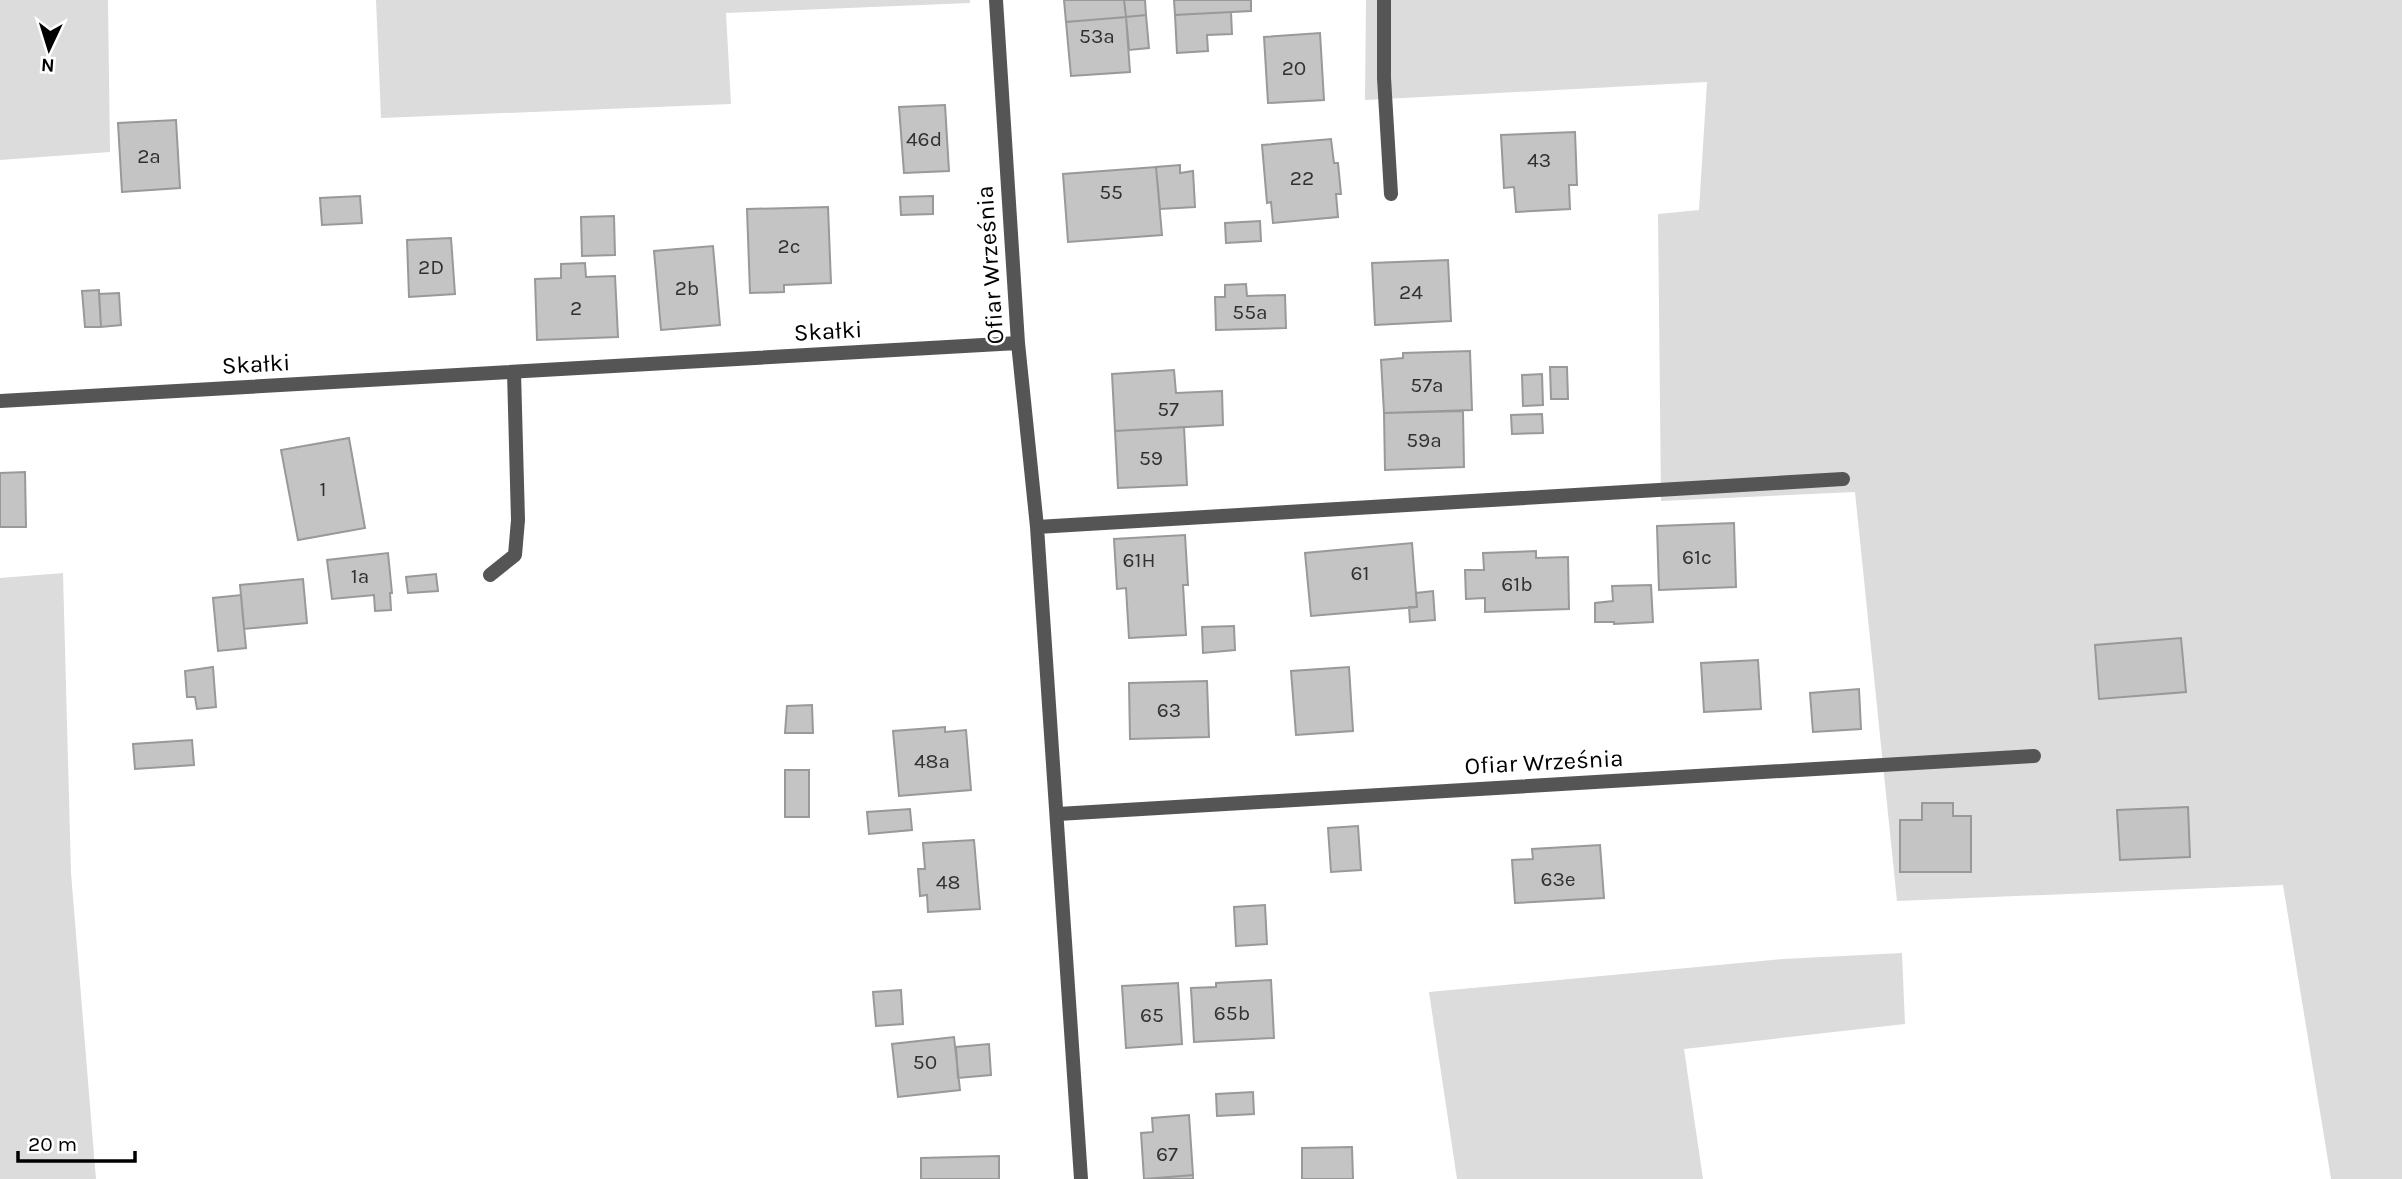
<svg xmlns="http://www.w3.org/2000/svg" width="2402" height="1179" font-family="Karla,sans-serif">
<style>
.green{fill:#dcdcdc}
.building{fill:#c4c4c4;stroke:#999;stroke-width:2}
.lines{fill:none;stroke-linecap:round;stroke-linejoin:round}
.lane{stroke:#555;stroke-width:14}
.street{stroke:#555;stroke-width:14}
.labels{text-anchor:middle;stroke-width:5;stroke-linejoin:round;paint-order:stroke}
.number-label{font-size:21px;fill:#313131}
.street-label{font-size:24px;fill:#000;stroke:#fff}
</style>
<rect width="100%" height="100%" fill="#fff"/>
<path class="green" d="M 0,0 L 108,0 L 110,152 L 0,160 Z
M 376,0 L 970,0 L 970,3 L 726,13 L 731,104 L 381,118 Z
M 1366,0 L 2402,0 L 2402,1179 L 2331,1179 L 2283,885 L 1897,901 L 1855,492 L 1661,501 L 1658,214 L 1699,210 L 1707,82 L 1365,100 Z
M 63,573 L 71,873 L 96,1179 L 0,1179 L 0,578 Z
M 1902,953 L 1905,1024 L 1684,1049 L 1703,1179 L 1457,1179 L 1429,992 L 1783,959 Z"/>
<path class="building" d="M 1064,0 L 1124,0 L 1126,17 L 1066,22 Z
M 1124,0 L 1145,0 L 1146,15 L 1126,17 Z
M 1174,0 L 1251,0 L 1251,11 L 1175,15 Z
M 1231,12 L 1232,34 L 1207,35 L 1208,51 L 1177,53 L 1175,15 Z
M 1146,15 L 1149,48 L 1129,50 L 1126,17 Z
M 1126,17 L 1130,72 L 1071,76 L 1066,22 Z
M 1320,33 L 1324,100 L 1268,103 L 1264,37 Z
M 945,105 L 949,171 L 904,173 L 899,107 Z
M 176,120 L 180,188 L 122,192 L 118,123 Z
M 1575,132 L 1577,185 L 1569,185 L 1570,209 L 1516,212 L 1514,187 L 1504,188 L 1501,135 Z
M 1331,139 L 1334,163 L 1338,163 L 1341,194 L 1336,194 L 1338,217 L 1273,223 L 1271,202 L 1267,203 L 1262,145 Z
M 1180,165 L 1180,173 L 1193,171 L 1195,207 L 1160,209 L 1156,167 Z
M 1156,167 L 1162,235 L 1068,242 L 1063,174 Z
M 360,196 L 362,223 L 322,225 L 320,198 Z
M 933,196 L 933,214 L 901,215 L 900,197 Z
M 828,207 L 831,283 L 784,285 L 784,292 L 750,293 L 747,209 Z
M 614,216 L 615,255 L 582,256 L 581,217 Z
M 1260,221 L 1261,241 L 1226,243 L 1225,223 Z
M 451,238 L 455,294 L 409,297 L 407,240 Z
M 713,246 L 720,325 L 661,330 L 654,251 Z
M 1448,260 L 1451,321 L 1375,325 L 1372,263 Z
M 585,263 L 586,277 L 615,276 L 618,337 L 537,340 L 535,279 L 561,278 L 561,264 Z
M 1246,284 L 1247,296 L 1285,295 L 1286,328 L 1216,330 L 1215,297 L 1225,297 L 1225,285 Z
M 99,290 L 101,327 L 85,327 L 82,291 Z
M 119,293 L 121,325 L 101,327 L 99,294 Z
M 1470,351 L 1472,410 L 1384,413 L 1381,360 L 1403,358 L 1403,353 Z
M 1550,367 L 1567,367 L 1568,399 L 1551,399 Z
M 1174,370 L 1176,393 L 1222,391 L 1223,425 L 1115,431 L 1112,374 Z
M 1542,374 L 1543,405 L 1523,406 L 1522,375 Z
M 1463,411 L 1464,467 L 1385,470 L 1384,413 Z
M 1542,414 L 1543,433 L 1512,434 L 1511,415 Z
M 1184,427 L 1187,485 L 1118,488 L 1115,431 Z
M 349,438 L 365,528 L 298,540 L 281,450 Z
M 25,472 L 26,527 L 0,527 L 0,473 Z
M 1734,523 L 1736,587 L 1659,590 L 1657,526 Z
M 1185,535 L 1188,585 L 1183,585 L 1186,635 L 1129,638 L 1126,588 L 1117,589 L 1114,539 Z
M 1412,543 L 1417,607 L 1311,616 L 1305,553 Z
M 1536,551 L 1536,558 L 1568,557 L 1569,609 L 1485,612 L 1485,598 L 1466,599 L 1465,570 L 1484,570 L 1483,553 Z
M 388,553 L 392,593 L 390,593 L 391,610 L 375,611 L 374,595 L 332,599 L 327,560 Z
M 436,574 L 438,591 L 408,593 L 406,577 Z
M 303,579 L 307,623 L 244,629 L 240,585 Z
M 1651,585 L 1653,622 L 1614,624 L 1614,622 L 1595,622 L 1595,603 L 1613,601 L 1612,586 Z
M 1433,591 L 1435,620 L 1410,622 L 1409,607 L 1417,607 L 1416,593 Z
M 241,595 L 246,648 L 218,651 L 213,598 Z
M 1234,626 L 1235,650 L 1203,653 L 1202,627 Z
M 2181,638 L 2186,692 L 2099,699 L 2095,645 Z
M 1758,660 L 1761,709 L 1704,712 L 1701,663 Z
M 213,667 L 216,707 L 197,709 L 195,697 L 187,697 L 185,671 Z
M 1349,667 L 1353,731 L 1296,735 L 1291,671 Z
M 1207,681 L 1209,737 L 1130,739 L 1129,683 Z
M 1859,689 L 1861,729 L 1813,732 L 1810,693 Z
M 812,705 L 813,733 L 785,733 L 787,706 Z
M 945,727 L 945,732 L 966,730 L 971,790 L 899,796 L 893,731 Z
M 192,740 L 194,765 L 135,769 L 133,744 Z
M 785,770 L 809,770 L 809,817 L 785,817 Z
M 1922,803 L 1953,803 L 1953,816 L 1971,816 L 1971,872 L 1900,872 L 1900,820 L 1922,820 Z
M 2188,807 L 2190,857 L 2120,860 L 2117,810 Z
M 910,809 L 912,830 L 869,834 L 867,812 Z
M 1358,826 L 1361,870 L 1331,872 L 1328,828 Z
M 974,840 L 980,909 L 928,912 L 927,895 L 920,896 L 918,869 L 925,869 L 923,843 Z
M 1600,845 L 1604,898 L 1515,903 L 1512,860 L 1533,859 L 1532,849 Z
M 1265,905 L 1267,944 L 1236,946 L 1234,907 Z
M 1271,980 L 1274,1038 L 1194,1042 L 1191,988 L 1216,987 L 1216,983 Z
M 1178,983 L 1182,1044 L 1126,1048 L 1122,986 Z
M 901,990 L 903,1024 L 876,1026 L 873,992 Z
M 954,1037 L 960,1090 L 898,1097 L 892,1044 Z
M 989,1044 L 991,1075 L 958,1078 L 956,1047 Z
M 1253,1092 L 1254,1114 L 1217,1116 L 1216,1094 Z
M 1189,1115 L 1193,1175 L 1144,1179 L 1141,1133 L 1153,1132 L 1152,1118 Z
M 1352,1147 L 1353,1179 L 1302,1179 L 1302,1148 Z
M 999,1156 L 999,1179 L 921,1179 L 921,1158 Z
M 1193,1175 L 1193,1179 L 1144,1179 Z"/>
<g class="lines">
<path class="lane" d="M 490,575 L 515,555 L 518,520 L 514,372"/>
<path class="street" d="M 996,0 L 1018,343 L 1037,527 L 1081,1179
M 1384,0 L 1384,78 L 1391,194
M 0,401 L 1018,343
M 1037,527 L 1843,479
M 1058,814 L 2034,756"/>
</g>
<g class="labels">
<g class="number-label">
<text x="1097" y="43">53a</text>
<text x="1294" y="75">20</text>
<text x="924" y="146">46d</text>
<text x="149" y="163">2a</text>
<text x="1539" y="167">43</text>
<text x="1302" y="185">22</text>
<text x="1111" y="199">55</text>
<text x="789" y="253">2c</text>
<text x="431" y="274">2D</text>
<text x="687" y="295">2b</text>
<text x="1411" y="299">24</text>
<text x="576" y="315">2</text>
<text x="1250" y="319">55a</text>
<text x="1427" y="392">57a</text>
<text x="1168" y="416">57</text>
<text x="1424" y="447">59a</text>
<text x="1151" y="465">59</text>
<text x="323" y="496">1</text>
<text x="1697" y="564">61c</text>
<text x="1139" y="567">61H</text>
<text x="1360" y="580">61</text>
<text x="360" y="583">1a</text>
<text x="1517" y="591">61b</text>
<text x="1169" y="717">63</text>
<text x="932" y="768">48a</text>
<text x="1558" y="886">63e</text>
<text x="948" y="889">48</text>
<text x="1232" y="1020">65b</text>
<text x="1152" y="1022">65</text>
<text x="925" y="1069">50</text>
<text x="1167" y="1161">67</text>
</g>
<g class="street-label">
<text transform="translate(990 265) rotate(-94)" y="8">Ofiar Września</text>
<text transform="translate(828 331) rotate(-3)" y="8">Skałki</text>
<text transform="translate(256 364) rotate(-3)" y="8">Skałki</text>
<text transform="translate(1544 762) rotate(-3)" y="8">Ofiar Września</text>
</g>
</g>
<g transform="translate(49 49) rotate(184)" stroke="#ffffff" stroke-width="5" paint-order="stroke">
<path d="M0-5L12 26L0 18L-12 26Z" fill="#000000"/>
<text y="-10" font-size="19" font-weight="bold" text-anchor="middle" fill="#000000">N</text>
</g>
<path d="M18 1151v10h117v-10" fill="none" stroke="#000000" stroke-width="3.5"/>
<text x="28" y="1151" font-size="21" fill="#000000" stroke="#ffffff" stroke-width="5" paint-order="stroke">20 m</text>
</svg>
